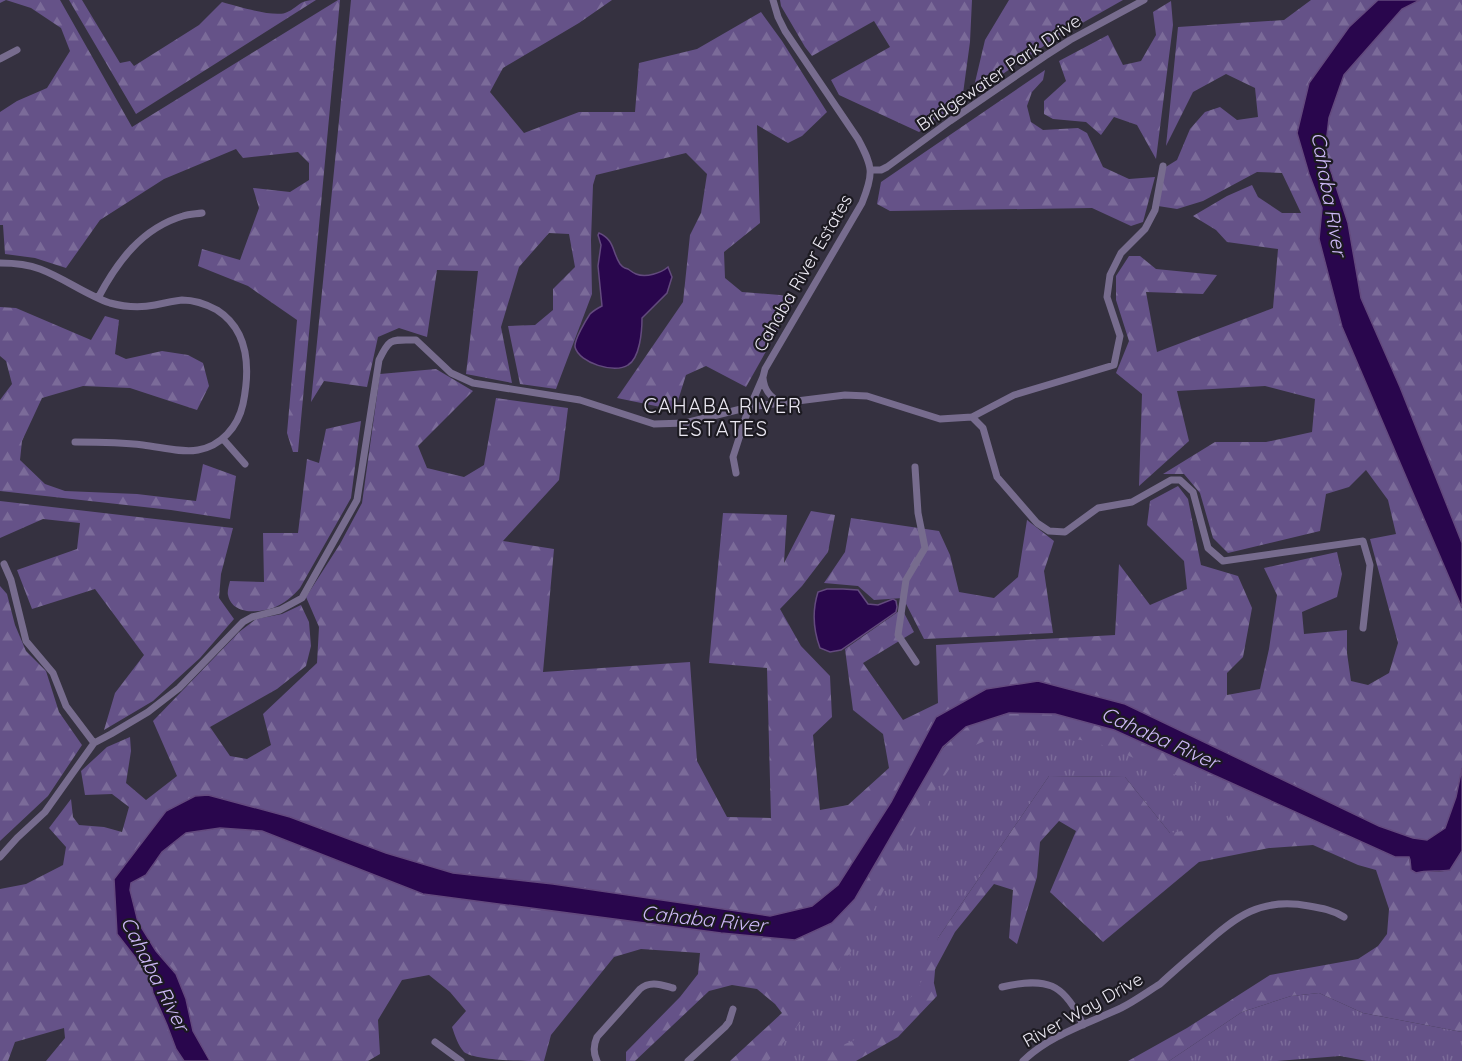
<svg xmlns="http://www.w3.org/2000/svg" width="1462" height="1061" font-family="Quicksand,sans-serif">
<style>
.grass{fill:url(#grass-tufts)}
.forest{fill:url(#forest-firs)}
.water{fill:#29064d;stroke:#634a7e;stroke-width:1.5}
.lines{fill:none;stroke-linecap:round;stroke-linejoin:round}
.minor{stroke:#776c8e;stroke-width:7}
.labels{text-anchor:middle;stroke-width:4.5;stroke-linejoin:round;paint-order:stroke}
.street-label{font-size:18px;fill:#ebe8f2;stroke:#1c1a21}
.water-label{font-size:20px;font-style:italic;fill:#cdb9f7;stroke:#1c1a21}
.neighbourhood-label{font-size:20px;letter-spacing:1.5px;fill:#ebe8f2;stroke:#1c1a21}
</style>
<defs>
<pattern id="grass-tufts" width="24" height="20" patternUnits="userSpaceOnUse" patternTransform="scale(1.5)"><rect width="24" height="20" fill="#655288"/><path d="M3 7l-1-3M5 7V3M7 7l1-3M15 17l-1-3M17 17v-4M19 17l1-3" fill="none" stroke="#7b6b99"/></pattern>
<pattern id="forest-firs" width="22" height="20" patternUnits="userSpaceOnUse" patternTransform="scale(1.5)"><rect width="22" height="20" fill="#655288"/><path d="M5 1l3.5 6h-7zM16 11l3.5 6h-7z" fill="#7b6b99"/></pattern>
</defs>
<rect width="100%" height="100%" fill="#353140"/>
<path class="grass" d="M 1049,721 L 1251,798 L 1232,852 L 1170,833 L 1125,777 L 1049,776 L 938,938 L 934,982 L 886,1040 L 820,1061 L 756,1061 L 957,737 Z
M 1319,993 L 1363,1013 L 1462,1032 L 1462,1061 L 1367,1061 L 1340,1056 L 1277,1061 L 1169,1061 L 1242,1012 L 1291,996 Z"/>
<path class="forest" d="M 0,0 L 60,0 L 132,127 L 338,0 L 340,0 L 298,452 L 293,452 L 287,433 L 297,320 L 248,286 L 198,266 L 202,249 L 240,260 L 259,208 L 253,188 L 290,192 L 309,180 L 309,163 L 298,152 L 243,158 L 236,149 L 164,179 L 100,220 L 66,268 L 35,258 L 5,254 L 3,225 L 0,225 L 0,112 L 17,101 L 47,88 L 70,51 L 61,28 L 31,8 L 6,0 L 0,3 Z
M 69,0 L 82,0 L 120,63 L 130,61 L 134,66 L 199,25 L 222,2 C 237,6 271,17 285,13 C 299,8 297,0 316,0 L 136,114 Z
M 351,0 L 612,0 L 579,23 L 503,68 L 490,92 L 524,133 L 579,112 L 635,112 L 639,63 L 697,49 L 761,12 L 782,41 L 827,112 L 802,136 L 788,143 L 757,125 L 760,223 L 724,252 L 725,278 L 742,292 L 780,295 L 796,298 L 746,387 L 706,366 L 686,375 L 675,410 L 617,398 L 683,302 L 690,235 L 701,213 L 707,174 L 686,153 L 596,175 L 593,185 L 591,240 L 592,294 L 556,389 L 520,384 L 508,326 L 535,325 L 553,310 L 553,289 L 575,267 L 569,234 L 549,233 L 519,267 L 501,327 L 512,383 L 466,374 L 478,271 L 437,270 L 427,337 L 399,328 L 378,337 L 367,387 L 324,381 L 311,402 Z
M 780,0 L 972,0 L 970,42 L 962,101 L 919,132 L 839,95 L 831,80 L 890,47 L 874,21 L 812,56 L 805,47 L 781,6 Z
M 1009,0 L 1123,0 L 1054,39 L 972,95 L 985,40 Z
M 1311,0 L 1378,0 L 1349,27 L 1297,133 L 1309,174 L 1322,208 L 1319,239 L 1342,327 L 1462,608 L 1462,768 L 1456,797 L 1445,828 L 1427,840 L 1413,838 L 1379,826 L 1125,704 L 936,717 L 891,802 L 838,885 L 812,906 L 770,916 L 553,884 L 453,873 L 386,853 L 208,795 L 195,796 L 166,811 L 115,894 L 117,934 L 149,975 L 153,993 L 167,1025 L 176,1049 L 184,1061 L 46,1061 L 65,1038 L 64,1028 L 15,1042 L 8,1061 L 0,1061 L 0,889 L 26,884 L 63,865 L 66,847 L 49,828 L 71,799 L 73,817 L 79,825 L 104,827 L 122,832 L 129,807 L 112,794 L 85,795 L 81,771 L 107,747 L 130,737 L 131,751 L 126,783 L 146,800 L 177,776 L 153,721 L 239,632 L 256,619 L 282,614 L 301,605 L 309,622 L 311,646 L 306,666 L 277,689 L 210,727 L 230,756 L 247,759 L 271,745 L 263,714 L 317,663 L 319,627 L 306,597 L 340,544 L 362,503 L 380,374 L 436,369 L 473,391 L 418,446 L 427,468 L 464,477 L 484,465 L 496,398 L 568,408 L 559,480 L 503,541 L 554,549 L 543,672 L 690,662 L 697,761 L 727,817 L 771,818 L 767,668 L 709,663 L 723,513 L 787,515 L 784,563 L 811,511 L 835,515 L 828,552 L 802,586 L 780,609 L 801,646 L 830,676 L 832,717 L 813,735 L 820,810 L 848,805 L 889,768 L 883,734 L 853,710 L 845,649 L 902,609 L 914,632 L 863,663 L 903,720 L 938,703 L 936,645 L 1115,635 L 1119,564 L 1150,605 L 1187,589 L 1184,561 L 1147,525 L 1150,501 L 1178,486 L 1188,499 L 1201,565 L 1238,576 L 1252,608 L 1243,657 L 1227,673 L 1227,695 L 1260,689 L 1269,649 L 1277,595 L 1264,568 L 1337,552 L 1342,574 L 1337,597 L 1302,612 L 1304,634 L 1347,630 L 1347,653 L 1351,681 L 1368,685 L 1389,673 L 1398,643 L 1370,539 L 1396,534 L 1388,500 L 1366,470 L 1349,487 L 1326,494 L 1320,531 L 1228,553 L 1213,538 L 1200,493 L 1184,474 L 1163,474 L 1215,442 L 1266,442 L 1312,432 L 1315,399 L 1265,386 L 1177,391 L 1189,441 L 1139,486 L 1142,394 L 1116,373 L 1129,341 L 1116,300 L 1116,276 L 1129,256 L 1140,256 L 1156,269 L 1217,275 L 1203,294 L 1146,292 L 1157,352 L 1273,308 L 1278,249 L 1227,242 L 1216,230 L 1193,216 L 1227,196 L 1252,185 L 1258,197 L 1282,213 L 1301,213 L 1282,173 L 1257,172 L 1203,201 L 1177,209 L 1158,206 L 1164,168 L 1177,160 L 1190,129 L 1205,112 L 1220,107 L 1237,120 L 1258,117 L 1255,88 L 1226,74 L 1193,92 L 1166,146 L 1178,27 L 1284,20 Z
M 1420,0 L 1462,0 L 1462,543 L 1400,387 L 1361,298 L 1348,223 L 1325,153 L 1329,118 L 1344,75 L 1402,9 Z
M 1171,1 L 1173,25 L 1156,159 L 1137,125 L 1114,117 L 1101,135 L 1086,122 L 1053,119 L 1044,114 L 1044,101 L 1066,81 L 1059,61 L 1108,35 L 1123,65 L 1141,61 L 1156,35 L 1153,12 Z
M 1045,70 L 1043,80 L 1032,92 L 1027,106 L 1031,122 L 1043,130 L 1078,128 L 1087,133 L 1103,167 L 1129,179 L 1155,177 L 1143,222 L 1131,226 L 1092,208 L 890,211 L 877,204 L 881,182 Z
M 0,307 L 16,308 L 91,340 L 105,316 L 119,320 L 115,354 L 126,359 L 162,351 L 188,355 L 203,363 L 209,386 L 197,410 L 130,388 L 83,386 L 42,398 L 22,441 L 20,460 L 45,484 L 65,491 L 137,494 L 196,501 L 203,464 L 236,476 L 230,519 L 171,510 L 0,491 L 0,400 L 12,384 L 6,361 L 0,356 Z
M 361,421 L 351,498 L 300,588 C 293,596 284,604 273,608 C 259,613 232,615 228,595 C 227,592 229,585 230,581 L 264,582 L 263,533 L 298,533 L 307,459 L 319,463 L 326,429 Z
M 0,501 L 233,528 L 221,574 L 219,598 L 234,619 L 200,658 L 153,701 L 104,730 L 115,693 L 144,655 L 95,589 L 32,609 L 17,570 L 77,549 L 80,523 L 43,519 L 0,538 Z
M 851,518 L 939,531 L 950,555 L 959,592 L 994,598 L 1018,577 L 1027,520 L 1054,541 L 1044,571 L 1053,633 L 924,639 L 903,598 L 874,600 L 858,586 L 824,583 L 845,552 Z
M 0,586 L 7,594 L 15,625 L 26,651 L 46,671 L 59,712 L 82,745 L 48,796 L 0,841 Z
M 1009,713 L 1055,714 L 1114,730 L 1395,857 L 1409,857 L 1411,870 L 1439,872 L 1450,870 L 1462,851 L 1462,1032 L 1363,1013 L 1319,993 L 1291,996 L 1242,1012 L 1169,1061 L 1128,1061 L 1187,1028 L 1270,975 L 1358,959 L 1378,946 L 1387,934 L 1389,909 L 1376,870 L 1358,865 L 1313,845 L 1269,848 L 1199,862 L 1103,942 L 1050,892 L 1076,831 L 1059,821 L 1040,842 L 1037,877 L 1017,944 L 1009,938 L 1013,890 L 994,884 L 955,932 L 932,975 L 937,996 L 898,1037 L 856,1061 L 810,1061 L 817,1056 L 878,1030 L 918,990 L 938,938 L 1049,776 L 1125,777 L 1170,833 L 1226,824 L 1234,808 L 1215,791 L 1097,743 L 1053,735 L 996,736 L 962,751 L 936,788 L 856,944 L 815,1005 L 768,1061 L 730,1061 L 782,1013 L 775,1004 L 757,989 L 732,985 L 709,991 L 635,1061 L 626,1061 L 626,1052 L 680,997 L 698,974 L 700,953 L 641,949 L 614,957 L 551,1035 L 544,1061 C 526,1061 476,1061 464,1052 C 458,1045 455,1036 452,1027 L 466,1011 L 450,992 L 429,975 L 402,980 L 378,1020 L 380,1054 L 368,1061 L 210,1061 L 193,1031 L 186,999 L 176,974 L 156,951 L 138,922 L 130,890 L 131,883 L 146,875 L 162,852 L 186,833 L 220,828 L 262,831 L 423,894 L 721,933 L 795,940 L 832,923 L 943,748 L 966,727 Z"/>
<path class="water" d="M 1378,0 L 1420,0 L 1402,9 L 1344,75 L 1329,118 L 1325,153 L 1348,223 L 1361,298 L 1400,387 L 1462,543 L 1462,608 L 1342,327 L 1319,239 L 1322,208 L 1309,174 L 1297,133 L 1309,83 L 1349,27 Z
M 599,233 C 615,240 612,252 620,264 C 624,269 623,267 628,269 C 631,271 633,273 636,274 C 646,278 661,273 668,267 L 672,277 L 667,293 L 642,318 C 642,331 640,358 628,365 C 615,374 579,363 575,347 C 574,340 586,320 590,314 C 593,311 598,308 602,306 L 598,266 L 601,245 L 598,235 Z
M 827,589 L 843,589 L 858,590 L 868,604 L 878,605 L 893,599 L 896,601 L 897,607 L 896,612 L 841,650 L 830,652 L 820,648 C 813,629 812,611 818,592 Z
M 1038,681 L 1125,704 L 1379,826 L 1413,838 L 1427,840 L 1445,828 L 1456,797 L 1462,768 L 1462,851 L 1450,870 C 1438,872 1427,870 1416,873 L 1411,870 L 1410,860 L 1409,857 L 1395,857 L 1114,730 L 1055,714 L 1009,713 L 966,727 L 943,747 L 855,899 L 832,923 L 795,940 L 721,933 L 423,894 L 262,831 L 220,828 L 186,833 L 162,852 L 146,875 L 131,883 L 130,890 L 138,922 L 156,951 L 176,974 L 186,999 L 193,1031 L 210,1061 L 184,1061 L 176,1049 L 167,1025 L 153,993 L 149,975 L 117,934 L 114,879 L 166,811 L 195,796 L 208,795 L 290,817 L 386,853 L 453,873 L 553,884 L 770,916 L 812,906 L 838,885 L 891,802 L 936,717 L 986,689 Z"/>
<g class="lines">
<path class="minor" d="M 0,59 L 17,50
M 871,170 L 881,170 L 887,167 L 950,121 L 1045,56 L 1070,40 L 1144,0
M 0,263 C 14,263 27,264 40,269 C 64,278 86,295 110,303 C 125,307 140,308 155,305 C 164,303 173,301 182,300 C 194,300 206,304 217,310 C 250,331 250,370 243,404 C 238,427 221,446 198,450 C 180,453 161,447 143,445 C 120,442 98,442 75,442
M 98,298 C 117,262 142,228 183,216 C 189,214 196,214 202,213
M 763,378 C 764,390 770,397 781,403
M 750,407 L 763,377 L 765,369 L 862,203 C 874,173 873,167 858,139 L 785,31 L 778,17 L 773,0
M 972,417 L 983,428 L 997,477 L 1037,523 L 1049,531 L 1065,532 L 1098,508 L 1132,502 L 1171,480 L 1180,480 L 1193,492 L 1208,548 L 1223,561 L 1363,541 L 1370,565 L 1363,628
M 223,439 L 245,464
M 915,467 L 918,513 L 925,548 L 906,580 L 898,635 L 916,662
M 736,473 L 733,457 L 749,407
M 4,564 L 11,580 L 26,641 L 53,673 L 66,706 L 94,743
M 0,857 L 17,838 L 45,812 L 94,743 L 111,734 L 148,712 L 179,688 L 243,622 L 252,617 L 280,610 L 302,598 L 357,500 L 379,360 C 390,337 391,340 416,340 L 451,373 L 473,383 L 580,400 L 654,424 L 685,423 L 749,407 L 845,395 L 867,396 L 940,419 L 972,417 L 1014,395 L 1114,365 L 1120,336 L 1107,297 L 1110,275 L 1121,253 L 1145,229 L 1155,210 L 1163,166
M 1002,987 C 1046,977 1064,982 1083,1025
M 435,1042 L 461,1061
M 597,1061 C 593,1053 593,1046 597,1037 L 640,989 C 650,980 662,985 673,988
M 688,1061 L 725,1027 L 729,1022 L 733,1009
M 1023,1061 C 1050,1035 1087,1024 1121,1008 C 1135,1001 1147,992 1160,984 C 1174,971 1188,959 1202,947 C 1236,916 1261,897 1309,906 C 1321,908 1333,910 1344,917"/>
</g>
<g class="labels">
<g class="street-label">
<text transform="translate(999 73) rotate(-34)" y="6">Bridgewater Park Drive</text>
<text transform="translate(803 273) rotate(-60)" y="6">Cahaba River Estates</text>
<text transform="translate(1083 1010) rotate(-29)" y="6">River Way Drive</text>
</g>
<g class="water-label">
<text transform="translate(1329 194) rotate(80)" y="7">Cahaba River</text>
<text transform="translate(1160 738) rotate(24)" y="7">Cahaba River</text>
<text transform="translate(704 919) rotate(6)" y="7">Cahaba River</text>
<text transform="translate(155 974) rotate(63)" y="7">Cahaba River</text>
</g>
<g class="neighbourhood-label">
<text x="723" y="413">CAHABA RIVER<tspan x="723" dy="23">ESTATES</tspan></text>
</g>
</g>
</svg>
